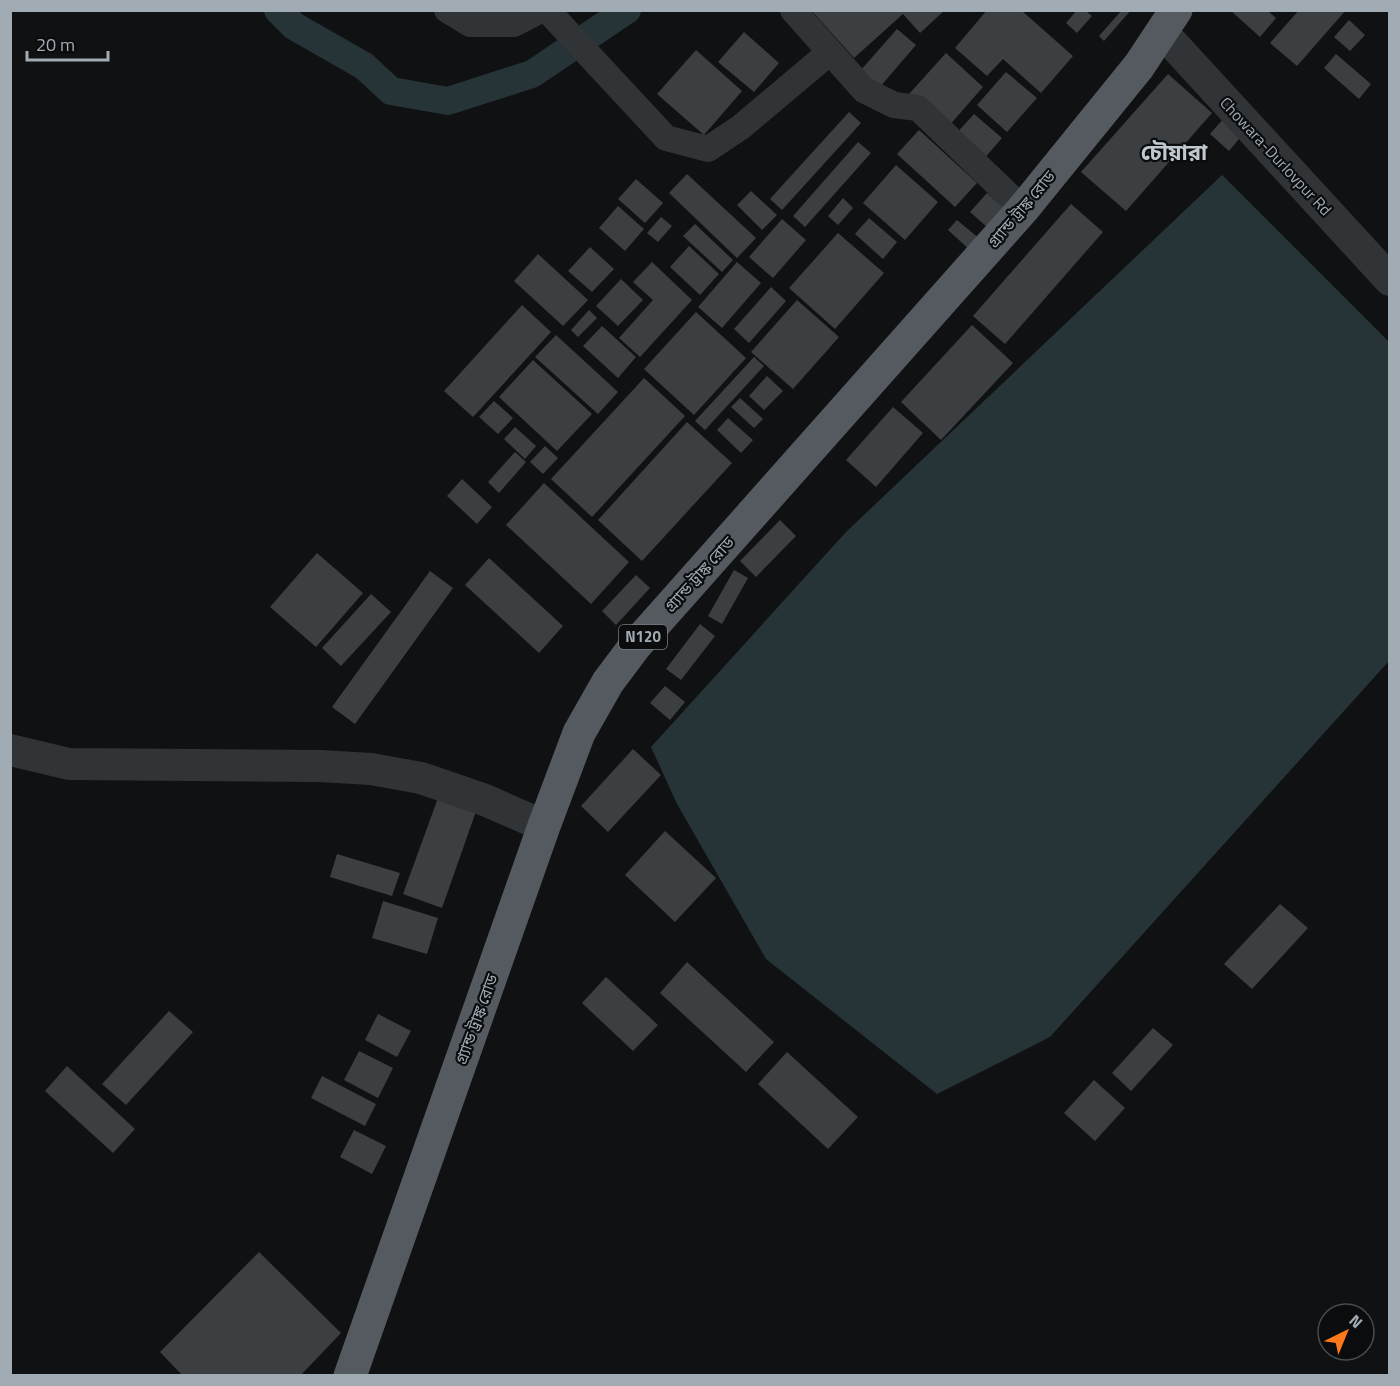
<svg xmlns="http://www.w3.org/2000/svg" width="1400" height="1386" font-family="'Titillium Web','Noto Sans Bengali',sans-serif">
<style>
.water{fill:#263337}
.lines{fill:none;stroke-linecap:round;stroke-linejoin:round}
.canal{stroke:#263337;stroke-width:28}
.building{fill:#3c3f42}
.minor{stroke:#313437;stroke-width:26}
.tertiary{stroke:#313437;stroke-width:32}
.trunk{stroke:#555a60;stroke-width:33}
.labels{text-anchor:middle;stroke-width:4.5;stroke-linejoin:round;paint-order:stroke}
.shield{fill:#0b0c0d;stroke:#737b82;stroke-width:1.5}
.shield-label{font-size:15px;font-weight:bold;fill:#a0abb4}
.street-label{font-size:16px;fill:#a0abb4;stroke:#0b0c0d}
.district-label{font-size:22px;font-weight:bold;fill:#c1c9d0;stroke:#0b0c0d}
</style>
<rect width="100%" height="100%" fill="#101112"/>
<path class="water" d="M 1222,175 L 1389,342 L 1389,661 L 1050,1037 L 937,1094 L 766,959 L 677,804 L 651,747 L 846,532 Z"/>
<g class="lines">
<path class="canal" d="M 278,10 L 294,26 L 364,66 L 391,91 L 448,101 L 532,74 L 627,10"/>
</g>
<path class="building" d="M 811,10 L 945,10 L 920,33 L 903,14 L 854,58 Z
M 987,10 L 1021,10 L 1073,56 L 1041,93 L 1003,59 L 987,76 L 955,48 Z
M 1077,10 L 1085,10 L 1092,16 L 1077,33 L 1066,23 Z
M 1122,10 L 1131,10 L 1104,41 L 1099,36 Z
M 1230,10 L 1267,10 L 1276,18 L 1260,37 Z
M 1299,10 L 1346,10 L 1297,66 L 1270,43 Z
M 1349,20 L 1365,35 L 1350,51 L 1334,37 Z
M 897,29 L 916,45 L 879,88 L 860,71 Z
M 744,32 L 779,63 L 754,92 L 718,62 Z
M 696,50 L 742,91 L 704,135 L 657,94 Z
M 946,53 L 983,87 L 947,128 L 909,94 Z
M 1336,54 L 1371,84 L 1359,99 L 1324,68 Z
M 1006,72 L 1037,98 L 1007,132 L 977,105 Z
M 1168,74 L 1212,113 L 1126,211 L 1081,172 Z
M 849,112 L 861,123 L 782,210 L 770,199 Z
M 974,114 L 1002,138 L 982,161 L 954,136 Z
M 1224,118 L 1243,134 L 1229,151 L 1210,134 Z
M 919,130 L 977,183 L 955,207 L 897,154 Z
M 858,142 L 871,153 L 805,227 L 793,216 Z
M 896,165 L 938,202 L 905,240 L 863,203 Z
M 687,174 L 756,238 L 737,258 L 669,193 Z
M 636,179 L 663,203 L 645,223 L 618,199 Z
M 751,191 L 777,215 L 762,230 L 737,205 Z
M 987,193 L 1004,208 L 987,227 L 970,212 Z
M 843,198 L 853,208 L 838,225 L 828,216 Z
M 1071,204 L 1103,232 L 1005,344 L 973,316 Z
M 618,206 L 644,229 L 625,251 L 599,228 Z
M 661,217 L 672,226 L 658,242 L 647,233 Z
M 869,218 L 897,242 L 883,259 L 855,234 Z
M 782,219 L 806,240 L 773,278 L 749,257 Z
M 957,220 L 981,240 L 971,251 L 948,230 Z
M 695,224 L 733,260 L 722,272 L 683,236 Z
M 838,233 L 884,273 L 835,329 L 789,288 Z
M 689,246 L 719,274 L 700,295 L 670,267 Z
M 590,247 L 614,269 L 592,292 L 568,271 Z
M 538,254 L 588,300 L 563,326 L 514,281 Z
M 652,262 L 692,300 L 640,357 L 619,338 L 653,300 L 633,282 Z
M 737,262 L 761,283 L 722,328 L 698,307 Z
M 621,279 L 643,300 L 618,326 L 596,306 Z
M 771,287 L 786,301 L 749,343 L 734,329 Z
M 797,300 L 839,337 L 793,389 L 751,352 Z
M 522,305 L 551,332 L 473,417 L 444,391 Z
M 589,310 L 597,318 L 578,337 L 571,330 Z
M 696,312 L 746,358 L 694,415 L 644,369 Z
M 972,325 L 1013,363 L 941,440 L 901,402 Z
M 602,326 L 636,357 L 618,378 L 583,346 Z
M 556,335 L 618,392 L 598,414 L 535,357 Z
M 754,357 L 764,366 L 705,430 L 695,421 Z
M 533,360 L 592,414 L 557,451 L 499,397 Z
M 767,376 L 783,391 L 764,410 L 749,396 Z
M 644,378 L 685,416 L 592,517 L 551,479 Z
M 740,398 L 763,419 L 754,428 L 731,407 Z
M 494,401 L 513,418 L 498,434 L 479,417 Z
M 893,407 L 923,433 L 876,487 L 846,460 Z
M 728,418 L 753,440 L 741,453 L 717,430 Z
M 687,422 L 732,463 L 642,561 L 598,520 Z
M 515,427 L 536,446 L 525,459 L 504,439 Z
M 545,446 L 558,458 L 543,474 L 530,462 Z
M 515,452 L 526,462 L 499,493 L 488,482 Z
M 462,479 L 492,507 L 477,524 L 447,496 Z
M 544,483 L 629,562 L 591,604 L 506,525 Z
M 780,520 L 796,536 L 756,577 L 740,561 Z
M 317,553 L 363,593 L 316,647 L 270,607 Z
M 489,558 L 563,626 L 539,653 L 465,585 Z
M 734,570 L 748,578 L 722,624 L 708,616 Z
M 430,571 L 453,588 L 355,724 L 332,707 Z
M 636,575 L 650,588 L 616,625 L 602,611 Z
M 371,594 L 391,612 L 341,666 L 322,648 Z
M 700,624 L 715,636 L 681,680 L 666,669 Z
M 665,686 L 685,702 L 670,720 L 650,703 Z
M 633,749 L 661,775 L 608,832 L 581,806 Z
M 442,787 L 480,800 L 442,908 L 403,894 Z
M 665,831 L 716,878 L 675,922 L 625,875 Z
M 337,854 L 400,873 L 392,896 L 330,877 Z
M 383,901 L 438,918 L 427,954 L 372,938 Z
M 1280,904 L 1308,928 L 1252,989 L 1224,964 Z
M 687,962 L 774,1042 L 746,1072 L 660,993 Z
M 606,977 L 658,1025 L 633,1051 L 582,1003 Z
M 169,1011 L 193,1032 L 126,1105 L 102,1084 Z
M 378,1014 L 411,1031 L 397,1057 L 365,1040 Z
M 1153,1028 L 1173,1045 L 1131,1091 L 1112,1073 Z
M 359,1051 L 393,1068 L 378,1098 L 344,1080 Z
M 787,1052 L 858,1117 L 828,1149 L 758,1084 Z
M 67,1066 L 135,1129 L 113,1153 L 45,1091 Z
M 322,1076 L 376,1104 L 365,1126 L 311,1098 Z
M 1094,1080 L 1125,1108 L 1095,1141 L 1064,1113 Z
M 354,1130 L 386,1146 L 372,1174 L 340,1157 Z
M 259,1252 L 341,1333 L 300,1376 L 183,1376 L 160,1352 Z"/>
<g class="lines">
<path class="minor" d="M 447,10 L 470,24 L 514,24 L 541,10
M 547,10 L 666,138 L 708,149 L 741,127 L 830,52
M 793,10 L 864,90 L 894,105 L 918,108 L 1023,209"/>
<path class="tertiary" d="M 1163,33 L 1390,280
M 10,750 L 69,764 L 320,766 L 371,769 L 421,778 L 485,800 L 544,826"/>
<path class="trunk" d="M 350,1376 L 544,826 L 579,733 L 608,682 L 635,646 L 1023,209 L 1139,66 L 1176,10"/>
</g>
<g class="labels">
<rect class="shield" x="619" y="625" width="48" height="24" rx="4.5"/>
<g class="shield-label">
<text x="643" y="642">N120</text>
</g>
<g class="street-label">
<text transform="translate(1276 156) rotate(47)" y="6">Chowara-Durlovpur Rd</text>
<text transform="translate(1021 209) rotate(-50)" y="6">গ্র্যান্ড ট্রাঙ্ক রোড</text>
<text transform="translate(699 574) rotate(-48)" y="6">গ্র্যান্ড ট্রাঙ্ক রোড</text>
<text transform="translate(476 1019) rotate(-70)" y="6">গ্র্যান্ড ট্রাঙ্ক রোড</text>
</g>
<g class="district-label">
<text x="1174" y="160">চৌয়ারা</text>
</g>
</g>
<rect width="1400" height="1386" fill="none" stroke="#a0abb4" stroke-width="24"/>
<g transform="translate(1346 1332) rotate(43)"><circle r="28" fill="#0b0c0d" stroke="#474c50" stroke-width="1.5"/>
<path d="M0-4.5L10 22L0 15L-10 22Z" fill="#ff791b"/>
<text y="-9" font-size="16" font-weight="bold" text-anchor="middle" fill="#a0abb4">N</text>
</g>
<path d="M27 51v9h81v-9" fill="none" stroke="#a0abb4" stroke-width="3"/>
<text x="36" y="51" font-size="18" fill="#a0abb4" stroke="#0b0c0d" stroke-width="4.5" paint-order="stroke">20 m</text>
</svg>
